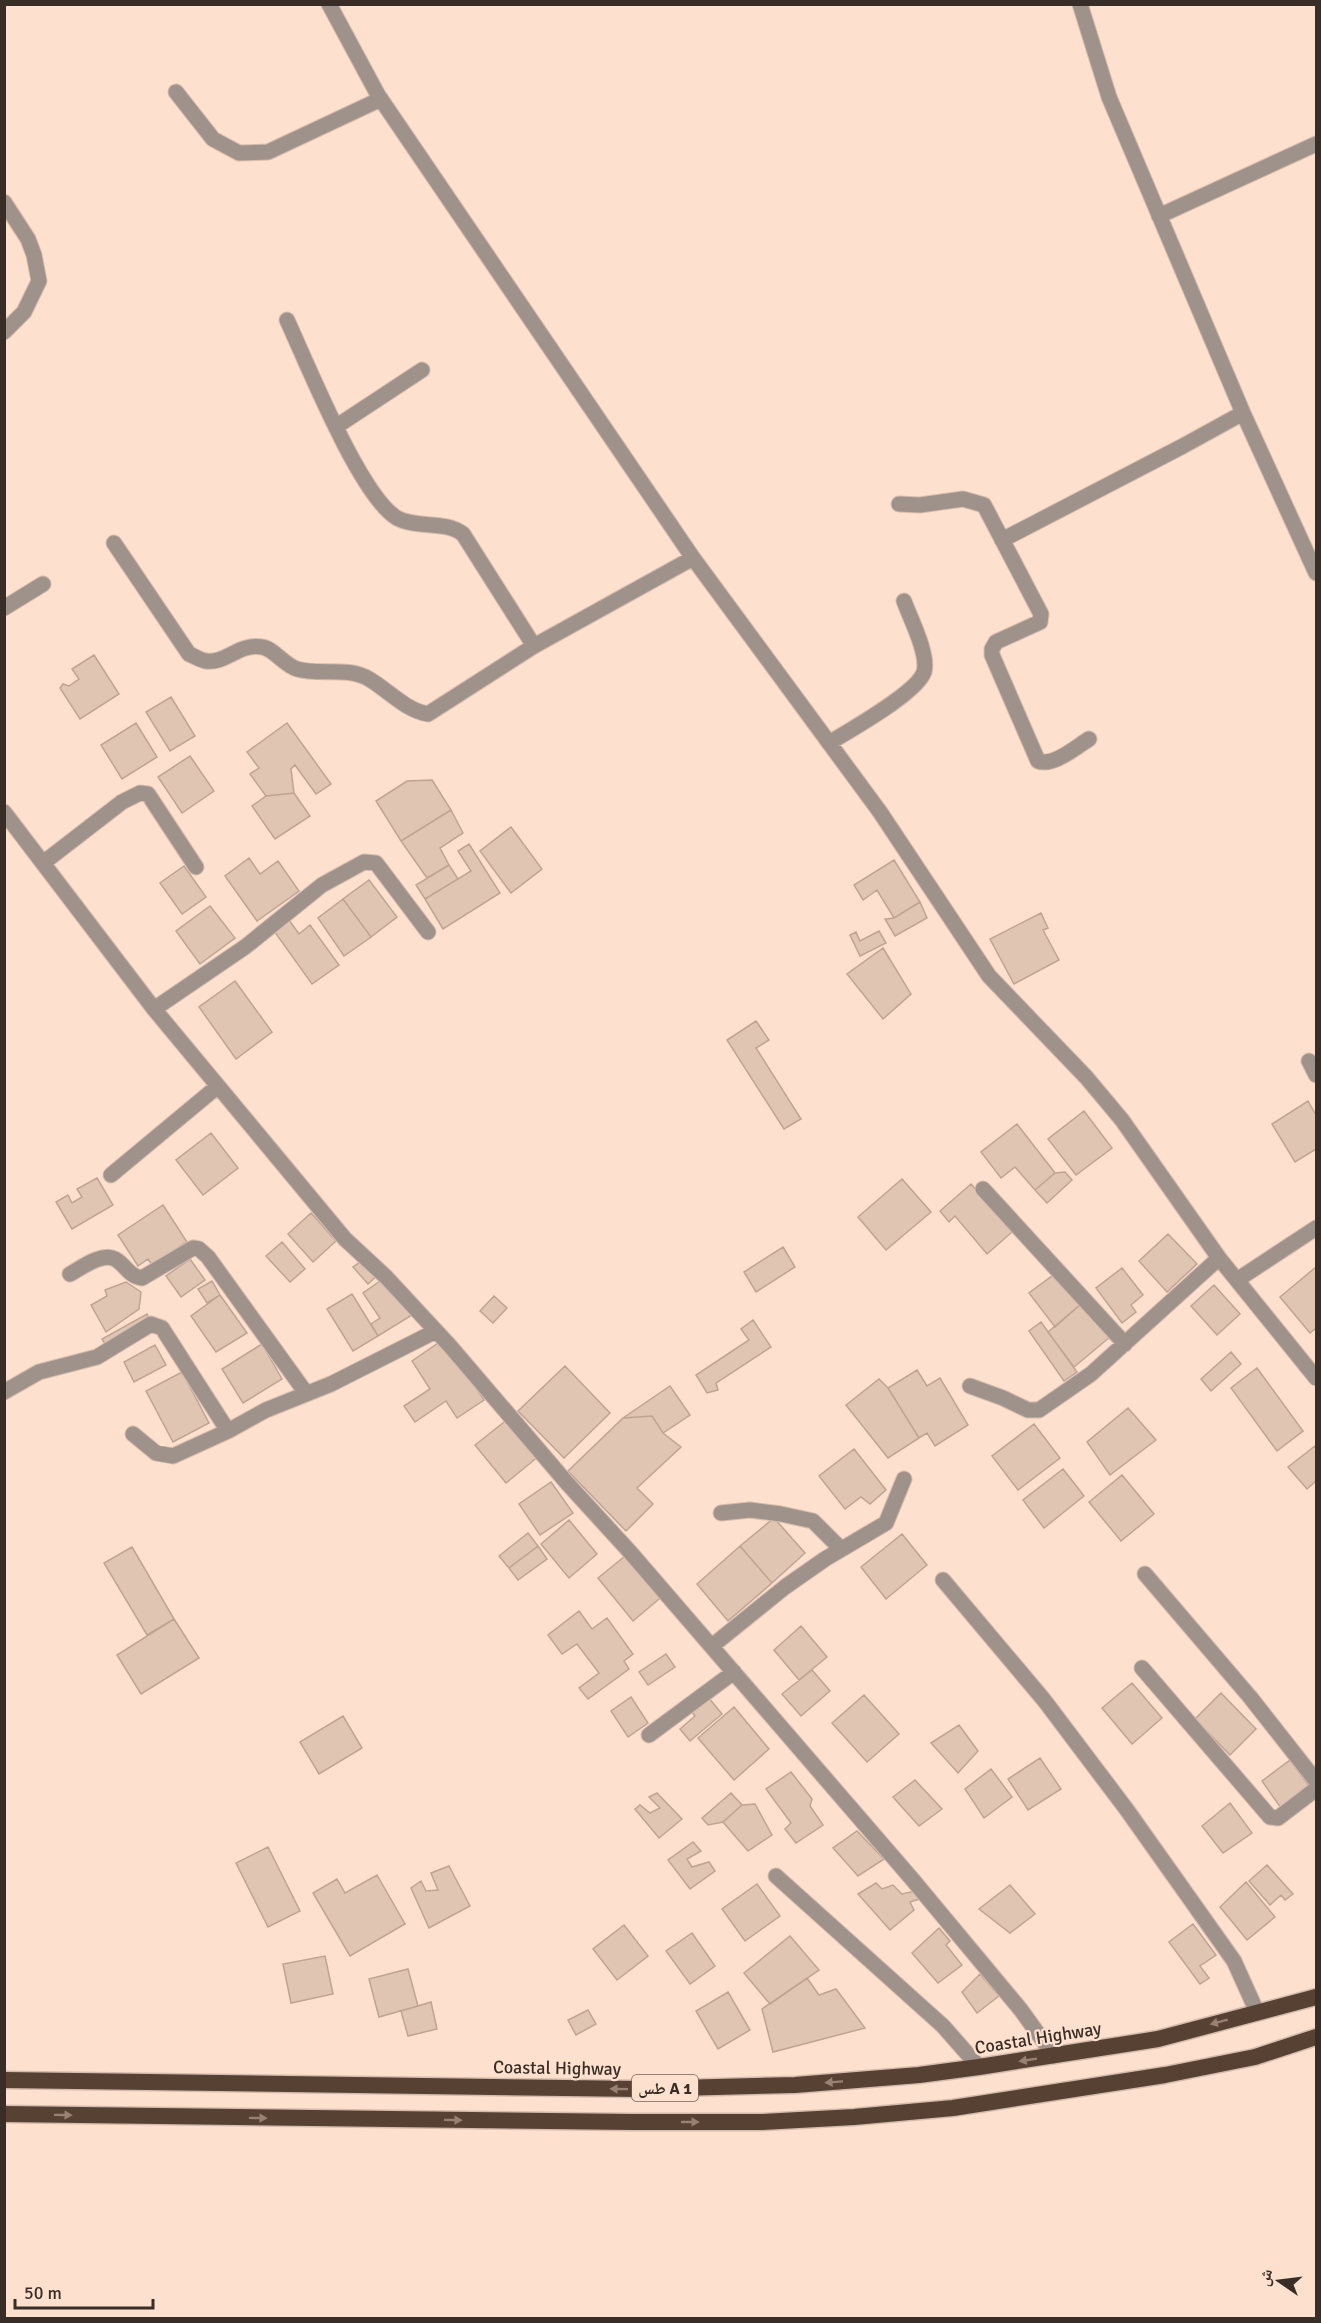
<svg xmlns="http://www.w3.org/2000/svg" width="1321" height="2323" font-family="Signika,'Noto Naskh Arabic',sans-serif">
<style>
.building{fill:#e1c5b3;stroke:#bfa493;stroke-width:1.5}
.lines{fill:none;stroke-linecap:round;stroke-linejoin:round}
.minor-casing{stroke:#d6bcad;stroke-width:17}
.trunk-casing{stroke:#d6bcad;stroke-width:19}
.minor{stroke:#9e928a;stroke-width:15}
.trunk{stroke:#564133;stroke-width:16}
.oneway{fill:#998171}
.labels{text-anchor:middle;stroke-width:4.5;stroke-linejoin:round;paint-order:stroke}
.shield{fill:#fde0ce;stroke:#746359;stroke-width:1.5}
.shield-label{font-size:16px;font-weight:bold;fill:#392e27}
.street-label{font-size:18px;fill:#392e27;stroke:#fde0ce}
</style>
<rect width="100%" height="100%" fill="#fde0ce"/>
<path class="building" d="M 94,655 L 119,694 L 80,719 L 60,688 L 63,684 L 69,686 L 79,679 L 72,669 Z
M 171,697 L 195,736 L 170,751 L 146,712 Z
M 136,723 L 157,757 L 122,779 L 101,745 Z
M 287,723 L 331,784 L 316,794 L 295,765 L 291,769 L 294,793 L 266,796 L 250,774 L 259,768 L 247,752 Z
M 190,756 L 214,791 L 182,813 L 158,777 Z
M 432,780 L 451,810 L 401,841 L 376,801 L 407,781 Z
M 294,793 L 310,816 L 275,839 L 252,806 L 266,796 Z
M 451,810 L 463,833 L 440,848 L 449,865 L 427,878 L 401,841 Z
M 511,827 L 542,869 L 511,893 L 480,851 Z
M 469,844 L 500,893 L 443,929 L 425,899 L 471,871 L 458,851 Z
M 249,858 L 260,874 L 278,861 L 299,891 L 257,921 L 225,876 Z
M 894,860 L 920,902 L 894,918 L 877,890 L 863,900 L 854,885 Z
M 449,865 L 458,879 L 425,899 L 416,885 Z
M 184,866 L 206,897 L 182,914 L 160,883 Z
M 369,880 L 397,917 L 371,937 L 343,899 Z
M 343,899 L 371,937 L 344,956 L 318,918 Z
M 920,902 L 927,918 L 895,936 L 885,919 L 894,918 Z
M 210,906 L 235,938 L 200,964 L 176,931 Z
M 1041,913 L 1048,928 L 1043,930 L 1059,960 L 1014,984 L 990,939 Z
M 289,920 L 299,934 L 310,925 L 339,965 L 312,984 L 274,931 Z
M 879,931 L 886,943 L 860,956 L 850,935 L 856,932 L 860,941 Z
M 883,948 L 911,994 L 883,1019 L 847,974 Z
M 235,981 L 272,1032 L 236,1059 L 199,1007 Z
M 756,1021 L 769,1040 L 756,1048 L 801,1119 L 784,1129 L 727,1040 Z
M 1308,1101 L 1316,1115 L 1316,1149 L 1295,1162 L 1272,1124 Z
M 1084,1111 L 1112,1148 L 1076,1175 L 1048,1139 Z
M 1017,1124 L 1055,1173 L 1035,1190 L 1015,1167 L 1001,1178 L 981,1152 Z
M 211,1133 L 238,1168 L 203,1195 L 176,1160 Z
M 1065,1172 L 1072,1180 L 1047,1203 L 1035,1190 L 1055,1173 Z
M 97,1178 L 113,1205 L 72,1229 L 56,1202 L 68,1195 L 72,1203 L 82,1197 L 77,1189 Z
M 902,1179 L 931,1212 L 886,1250 L 858,1217 Z
M 971,1184 L 1012,1232 L 987,1254 L 955,1216 L 949,1222 L 940,1211 Z
M 163,1205 L 187,1242 L 152,1265 L 148,1259 L 138,1266 L 118,1235 Z
M 311,1213 L 336,1241 L 313,1262 L 288,1234 Z
M 1168,1234 L 1197,1264 L 1167,1292 L 1139,1261 Z
M 282,1242 L 305,1269 L 290,1282 L 266,1256 Z
M 783,1247 L 795,1267 L 756,1292 L 744,1272 Z
M 366,1258 L 381,1272 L 368,1284 L 353,1267 Z
M 190,1259 L 205,1280 L 181,1297 L 166,1276 Z
M 1316,1267 L 1316,1328 L 1310,1333 L 1280,1297 Z
M 1122,1268 L 1143,1295 L 1131,1305 L 1136,1312 L 1122,1323 L 1096,1288 Z
M 1052,1276 L 1081,1304 L 1055,1327 L 1029,1293 Z
M 386,1277 L 412,1315 L 378,1336 L 371,1324 L 380,1318 L 363,1293 Z
M 212,1281 L 220,1295 L 207,1303 L 198,1289 Z
M 126,1282 L 141,1292 L 139,1309 L 106,1332 L 91,1305 L 107,1296 L 105,1290 Z
M 1214,1285 L 1240,1314 L 1217,1335 L 1191,1306 Z
M 352,1294 L 378,1336 L 353,1351 L 327,1309 Z
M 220,1295 L 247,1333 L 216,1352 L 191,1316 Z
M 494,1296 L 507,1308 L 493,1323 L 480,1311 Z
M 1081,1304 L 1110,1337 L 1074,1367 L 1048,1332 Z
M 147,1314 L 155,1331 L 112,1355 L 102,1339 Z
M 753,1320 L 771,1347 L 716,1383 L 718,1390 L 707,1393 L 696,1375 L 749,1340 L 741,1329 Z
M 1041,1322 L 1077,1372 L 1064,1381 L 1029,1331 Z
M 444,1339 L 484,1400 L 457,1418 L 446,1401 L 415,1422 L 404,1406 L 430,1389 L 412,1361 Z
M 262,1344 L 282,1379 L 243,1403 L 222,1369 Z
M 155,1345 L 166,1365 L 134,1382 L 124,1362 Z
M 1231,1352 L 1241,1364 L 1211,1391 L 1201,1379 Z
M 565,1366 L 610,1413 L 564,1458 L 518,1411 Z
M 1257,1368 L 1303,1431 L 1277,1451 L 1231,1388 Z
M 917,1370 L 927,1386 L 940,1378 L 968,1425 L 935,1446 L 927,1433 L 919,1438 L 888,1388 Z
M 182,1372 L 209,1423 L 173,1442 L 146,1391 Z
M 879,1379 L 888,1388 L 919,1438 L 888,1458 L 846,1405 Z
M 670,1386 L 690,1415 L 663,1433 L 652,1416 L 623,1418 Z
M 1128,1408 L 1156,1440 L 1110,1475 L 1087,1442 Z
M 652,1416 L 663,1433 L 681,1447 L 637,1488 L 653,1504 L 626,1531 L 568,1471 L 623,1418 Z
M 508,1419 L 539,1456 L 506,1483 L 475,1445 Z
M 1034,1424 L 1060,1458 L 1018,1490 L 992,1456 Z
M 1315,1446 L 1316,1449 L 1316,1481 L 1307,1489 L 1288,1467 Z
M 854,1449 L 886,1490 L 870,1504 L 861,1497 L 845,1509 L 819,1476 Z
M 1063,1469 L 1084,1496 L 1044,1528 L 1023,1500 Z
M 1122,1475 L 1154,1514 L 1121,1541 L 1089,1502 Z
M 551,1482 L 573,1513 L 540,1535 L 519,1504 Z
M 774,1518 L 805,1553 L 772,1583 L 740,1546 Z
M 569,1520 L 597,1554 L 569,1578 L 541,1544 Z
M 528,1533 L 538,1546 L 509,1568 L 499,1556 Z
M 902,1534 L 927,1565 L 886,1599 L 861,1567 Z
M 538,1546 L 547,1559 L 518,1580 L 509,1568 Z
M 740,1546 L 772,1583 L 728,1621 L 697,1584 Z
M 132,1547 L 174,1619 L 147,1635 L 104,1563 Z
M 630,1552 L 665,1594 L 633,1621 L 598,1578 Z
M 579,1611 L 592,1629 L 607,1618 L 633,1654 L 624,1661 L 629,1669 L 588,1699 L 579,1688 L 599,1673 L 577,1644 L 562,1654 L 548,1635 Z
M 174,1619 L 199,1658 L 141,1694 L 117,1655 Z
M 801,1626 L 827,1657 L 799,1680 L 774,1650 Z
M 666,1654 L 675,1667 L 648,1685 L 639,1672 Z
M 812,1670 L 830,1691 L 801,1716 L 782,1694 Z
M 1132,1683 L 1162,1718 L 1132,1744 L 1102,1708 Z
M 1221,1693 L 1256,1729 L 1230,1755 L 1195,1719 Z
M 864,1695 L 899,1734 L 867,1762 L 832,1723 Z
M 631,1697 L 648,1723 L 628,1737 L 611,1711 Z
M 708,1697 L 722,1714 L 690,1741 L 680,1729 L 695,1716 L 691,1711 Z
M 734,1707 L 769,1749 L 734,1780 L 698,1738 Z
M 343,1716 L 362,1748 L 319,1774 L 300,1742 Z
M 959,1725 L 978,1751 L 958,1773 L 931,1743 Z
M 1040,1758 L 1061,1789 L 1028,1810 L 1008,1779 Z
M 1290,1760 L 1312,1790 L 1283,1811 L 1262,1781 Z
M 991,1769 L 1012,1797 L 984,1818 L 965,1789 Z
M 791,1772 L 812,1799 L 810,1806 L 823,1825 L 796,1843 L 785,1829 L 791,1823 L 766,1789 Z
M 915,1780 L 942,1809 L 919,1826 L 893,1797 Z
M 657,1793 L 682,1819 L 659,1838 L 635,1809 L 640,1805 L 650,1813 L 660,1808 L 649,1797 Z
M 731,1793 L 742,1805 L 723,1822 L 708,1825 L 702,1818 Z
M 1230,1803 L 1252,1833 L 1223,1853 L 1202,1826 Z
M 755,1804 L 772,1835 L 748,1851 L 723,1822 L 742,1805 Z
M 857,1831 L 884,1859 L 858,1876 L 833,1848 Z
M 693,1842 L 701,1851 L 687,1859 L 692,1867 L 709,1862 L 715,1871 L 690,1889 L 668,1860 Z
M 268,1847 L 300,1911 L 268,1927 L 236,1863 Z
M 1267,1865 L 1293,1894 L 1285,1900 L 1281,1895 L 1270,1905 L 1249,1881 Z
M 449,1866 L 470,1906 L 429,1928 L 411,1888 L 421,1881 L 426,1891 L 438,1890 L 431,1873 Z
M 377,1875 L 405,1924 L 350,1956 L 313,1893 L 337,1879 L 345,1893 Z
M 1246,1882 L 1275,1917 L 1247,1940 L 1220,1907 Z
M 876,1883 L 882,1889 L 893,1885 L 902,1894 L 915,1891 L 920,1899 L 910,1902 L 914,1910 L 890,1930 L 858,1894 Z
M 757,1884 L 780,1916 L 745,1941 L 722,1909 Z
M 1010,1885 L 1035,1914 L 1010,1933 L 979,1909 Z
M 1193,1924 L 1216,1955 L 1200,1966 L 1209,1978 L 1200,1984 L 1169,1942 Z
M 624,1925 L 648,1956 L 617,1980 L 593,1949 Z
M 939,1928 L 950,1941 L 946,1945 L 962,1965 L 938,1983 L 912,1953 Z
M 692,1933 L 715,1966 L 690,1984 L 666,1951 Z
M 790,1936 L 819,1970 L 770,2004 L 744,1973 Z
M 325,1956 L 333,1994 L 291,2003 L 283,1964 Z
M 408,1969 L 418,2006 L 379,2017 L 369,1979 Z
M 980,1974 L 999,1996 L 977,2013 L 962,1992 Z
M 807,1978 L 819,1995 L 836,1989 L 865,2028 L 773,2052 L 762,2009 Z
M 728,1992 L 750,2030 L 718,2049 L 696,2011 Z
M 431,2002 L 437,2029 L 408,2036 L 401,2011 Z
M 588,2010 L 596,2024 L 576,2035 L 568,2020 Z"/>
<g class="lines">
<g class="minor-casing">
<path id="minor" d="M 329,4 L 378,95 L 693,558 L 880,812 L 989,976 L 1086,1077 L 1122,1120 L 1219,1258 L 1316,1378
M 1080,4 L 1109,97 L 1243,413 L 1316,573
M 176,92 L 213,139 L 239,153 L 268,152 L 381,99
M 4,202 L 28,239 L 34,255 L 39,281 L 24,312 L 4,332
M 1159,216 L 1316,144
M 287,320 C 307,363 360,496 397,518 C 417,529 445,520 463,534 L 534,646
M 337,426 L 422,370
M 899,504 L 920,505 L 963,499 L 984,505 L 1041,614 L 1040,622 L 996,642 L 992,649 L 992,655 L 1038,761 C 1053,767 1076,747 1089,739
M 1002,540 L 1183,446 L 1243,413
M 114,543 L 189,654 C 194,656 200,660 206,661 C 225,664 239,643 262,647 C 273,648 284,665 297,669 C 320,676 347,666 369,679 C 388,690 405,710 428,714 L 534,646 L 693,558
M 4,608 L 43,584
M 829,743 C 850,730 917,693 924,672 C 929,654 910,618 904,601
M 4,812 L 154,1009 L 345,1239 L 386,1277 L 450,1346 L 567,1483 L 630,1552 L 912,1879 L 1021,2010 L 1054,2056
M 43,863 L 122,802 L 140,793 L 148,794 L 196,867
M 154,1009 L 245,947 L 322,885 L 364,862 L 376,863 L 428,932
M 1309,1061 L 1316,1075
M 111,1175 L 218,1086
M 983,1189 L 1125,1344
M 70,1274 C 81,1268 102,1252 115,1259 C 126,1265 128,1276 142,1278 L 193,1248 L 199,1249 L 208,1257 L 306,1393
M 1237,1280 L 1316,1228
M 970,1386 L 1003,1398 L 1028,1410 L 1039,1410 L 1091,1374 L 1219,1258
M 4,1392 L 39,1372 L 97,1357 L 151,1324 L 162,1328 L 228,1431
M 133,1434 L 156,1453 L 173,1456 L 228,1431 L 266,1410 L 331,1384 L 436,1331
M 721,1513 L 750,1510 L 781,1514 L 813,1521 L 841,1549
M 1145,1574 L 1250,1697 L 1316,1781
M 943,1580 L 1044,1700 L 1127,1810 L 1234,1961 L 1257,2012
M 712,1646 L 785,1587 L 825,1559 L 886,1523 L 904,1479
M 1142,1668 L 1270,1817 L 1278,1818 L 1316,1789
M 649,1735 L 734,1672
M 776,1876 L 943,2026 L 979,2067"/>
</g>
<g class="trunk-casing">
<path id="trunk" d="M 4,2080 L 639,2089 L 795,2085 L 919,2075 L 979,2067 L 1158,2039 L 1316,1997
M 4,2114 L 632,2122 L 762,2122 L 854,2117 L 953,2108 L 1165,2075 L 1255,2057 L 1316,2037"/>
</g>
<use href="#minor" class="minor"/>
<use href="#trunk" class="trunk"/>
</g>
<defs><path id="oneway-solid" d="M-6-.8H1V-3.2L6.5 0L1 3.2V.8H-6Z" transform="scale(1.5)"/></defs>
<g class="oneway">
<use href="#oneway-solid" transform="translate(1219 2022) rotate(165)"/>
<use href="#oneway-solid" transform="translate(1028 2060) rotate(171)"/>
<use href="#oneway-solid" transform="translate(834 2082) rotate(176)"/>
<use href="#oneway-solid" transform="translate(619 2089) rotate(-179)"/>
<use href="#oneway-solid" transform="translate(63 2115) rotate(1)"/>
<use href="#oneway-solid" transform="translate(258 2118) rotate(1)"/>
<use href="#oneway-solid" transform="translate(453 2120) rotate(1)"/>
<use href="#oneway-solid" transform="translate(690 2122)"/>
</g>
<g class="labels">
<rect class="shield" x="632" y="2075" width="66" height="26" rx="4.5"/>
<g class="shield-label">
<text x="665" y="2094">طس A 1</text>
</g>
<g class="street-label">
<text transform="translate(1038 2038) rotate(-9)" y="6">Coastal Highway</text>
<text transform="translate(557 2068) rotate(1)" y="6">Coastal Highway</text>
</g>
</g>
<rect width="1321" height="2323" fill="none" stroke="#392e27" stroke-width="12"/>
<g transform="translate(1279 2281) rotate(284)" stroke="#fde0ce" stroke-width="4.5" paint-order="stroke">
<path d="M0-4.5L10 22L0 15L-10 22Z" fill="#392e27"/>
<text y="-9" font-size="16" font-weight="bold" text-anchor="middle" fill="#392e27">ش</text>
</g>
<path d="M15 2299v9h138v-9" fill="none" stroke="#392e27" stroke-width="3"/>
<text x="24" y="2299" font-size="18" fill="#392e27" stroke="#fde0ce" stroke-width="4.5" paint-order="stroke">50 m</text>
</svg>
